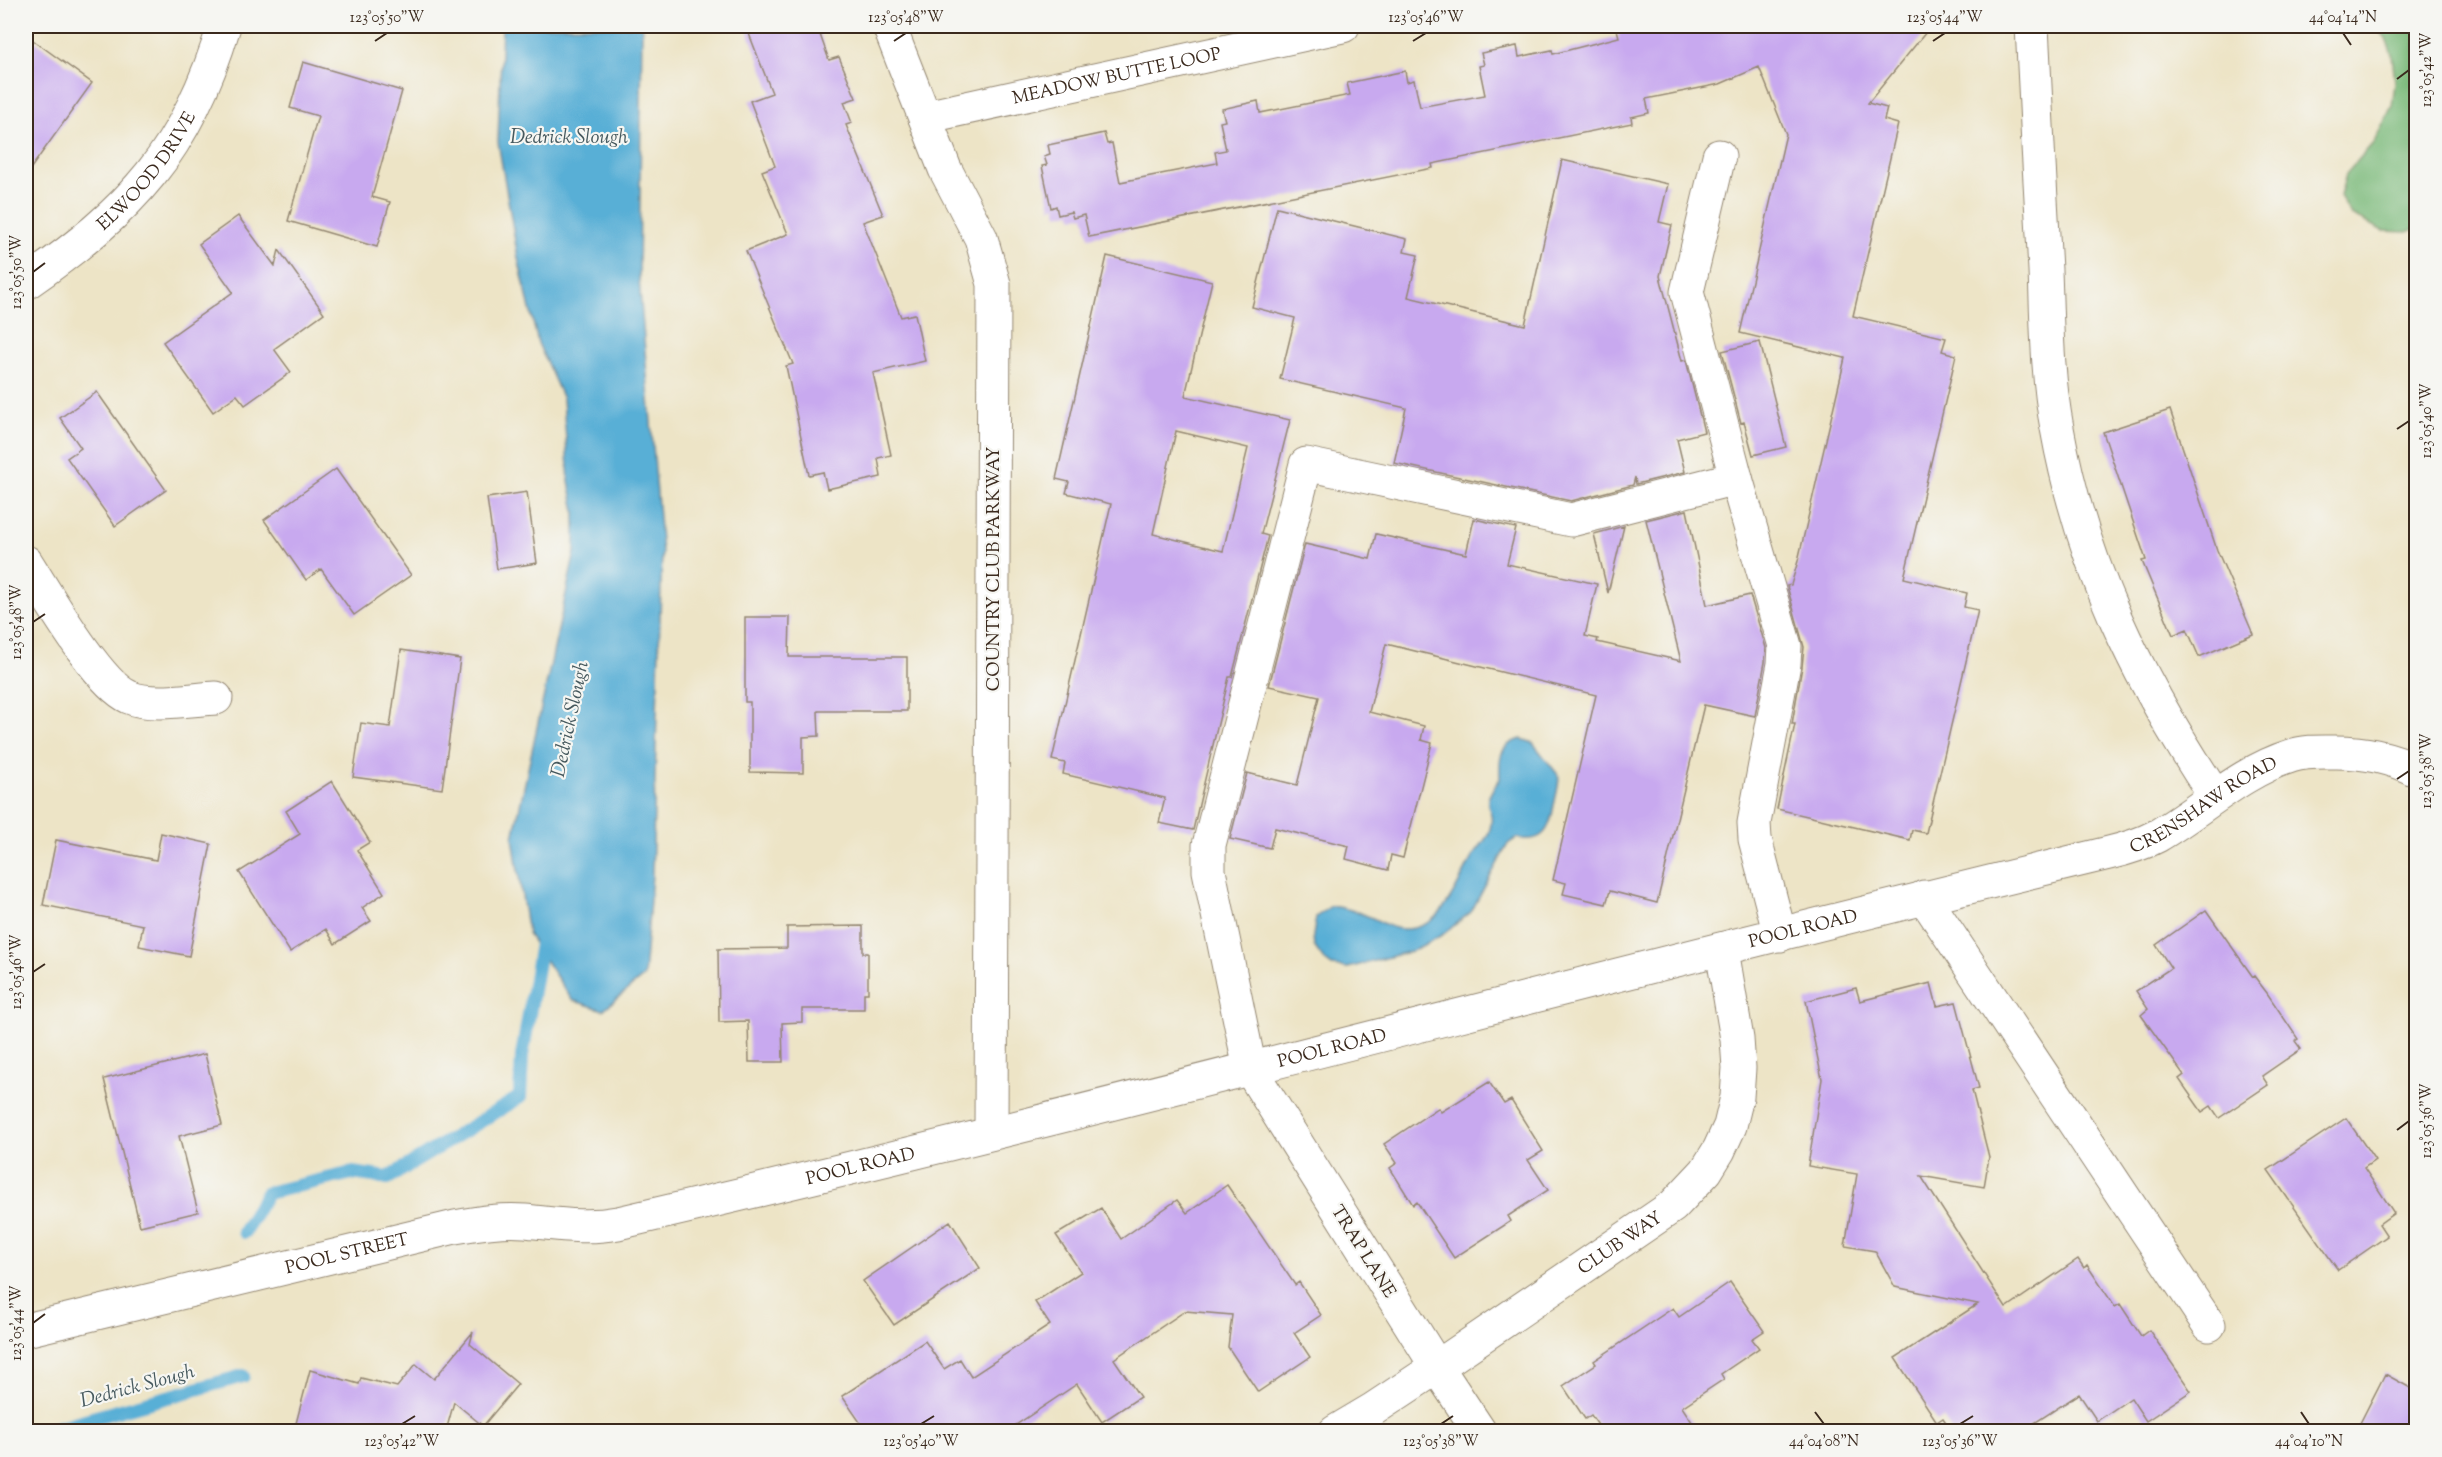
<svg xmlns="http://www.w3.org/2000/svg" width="2442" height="1457" font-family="'Sorts Mill Goudy',serif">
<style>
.forest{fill:#7bba7a;stroke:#5b724c;stroke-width:1.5}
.water{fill:#59afd6;stroke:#4a6c7a;stroke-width:1.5}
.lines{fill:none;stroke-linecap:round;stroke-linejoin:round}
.stream{stroke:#59afd6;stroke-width:14}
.building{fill:#c8a9ef;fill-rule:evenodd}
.minor-casing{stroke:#948772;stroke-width:35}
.minor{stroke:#fff;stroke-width:33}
.ticks{fill:none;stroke:#3b2a1e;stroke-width:2}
.labels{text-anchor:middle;stroke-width:4.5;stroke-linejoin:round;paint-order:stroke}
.street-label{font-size:18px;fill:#3b2a1e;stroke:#f6f6f2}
.water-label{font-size:20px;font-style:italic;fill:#46595e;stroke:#f6f6f2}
.neatline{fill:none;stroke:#3b2a1e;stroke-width:2}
.ticks-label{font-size:15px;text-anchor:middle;fill:#3b2a1e}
</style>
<rect width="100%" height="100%" fill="#f6f6f2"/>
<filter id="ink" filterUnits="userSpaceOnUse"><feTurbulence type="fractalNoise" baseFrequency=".0167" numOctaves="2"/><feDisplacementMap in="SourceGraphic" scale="12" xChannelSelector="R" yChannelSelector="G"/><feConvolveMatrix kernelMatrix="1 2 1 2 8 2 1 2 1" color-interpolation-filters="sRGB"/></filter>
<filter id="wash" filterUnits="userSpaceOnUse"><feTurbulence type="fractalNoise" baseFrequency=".008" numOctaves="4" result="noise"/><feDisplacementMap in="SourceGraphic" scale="24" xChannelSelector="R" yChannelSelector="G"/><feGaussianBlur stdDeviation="1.35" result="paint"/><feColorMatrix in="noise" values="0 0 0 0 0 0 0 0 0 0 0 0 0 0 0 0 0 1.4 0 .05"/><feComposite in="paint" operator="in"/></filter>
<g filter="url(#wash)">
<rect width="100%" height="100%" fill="#ede4c6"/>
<path class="forest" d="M 2372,26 L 2416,26 L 2416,228 L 2407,232 L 2383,231 L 2351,215 L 2340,196 L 2346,174 L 2374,142 L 2392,106 L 2395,83 L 2392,54 L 2385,37 Z"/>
<path class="water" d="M 502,26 L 642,26 L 639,279 L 662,553 L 652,875 L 644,976 L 603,1010 L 572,1000 L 528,934 L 513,838 L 575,552 L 575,511 L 569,481 L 563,399 L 538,343 L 518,258 L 498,142 Z
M 1522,739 L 1533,743 L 1559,776 C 1559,786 1556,796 1554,805 C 1550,828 1545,844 1517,838 L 1508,844 L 1471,912 L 1442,935 L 1412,951 L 1348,968 L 1332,966 L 1324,960 L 1314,946 L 1313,936 L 1316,917 L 1331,906 C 1343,907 1358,912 1370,917 C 1382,922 1391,929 1404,929 C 1445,929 1456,884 1473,856 C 1478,848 1488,839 1490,829 C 1497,803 1475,811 1500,779 C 1499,761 1498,744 1522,739 Z"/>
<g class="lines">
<path class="stream" d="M 244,1232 L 267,1193 L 352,1173 L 388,1178 L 520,1097 L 522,1056 L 543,932
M 42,1432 L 243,1376"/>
</g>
<g id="blocks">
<path class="building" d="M 746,26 L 817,26 L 829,60 L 839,57 L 856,98 L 844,102 L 852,123 L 846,125 L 883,215 L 863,222 L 901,317 L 915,314 L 925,361 L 873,373 L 891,455 L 878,458 L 881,477 L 827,489 L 823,472 L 809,475 L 786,366 L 793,364 L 746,251 L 788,234 L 762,171 L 775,166 L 750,101 L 772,93 Z
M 1616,26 L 1931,26 L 1868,103 L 1887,108 L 1884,120 L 1898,124 L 1853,316 L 1946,338 L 1942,351 L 1956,355 L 1904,578 L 1967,593 L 1964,607 L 1978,610 L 1926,833 L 1912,830 L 1910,840 L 1777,809 L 1795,724 L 1792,724 L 1802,667 L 1804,647 L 1787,586 L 1791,585 L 1798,561 L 1845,358 L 1740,333 L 1786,134 L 1759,67 L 1720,84 L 1646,99 L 1649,113 L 1631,117 L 1632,123 L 1432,164 L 1433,168 L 1089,237 L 1084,215 L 1073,218 L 1071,212 L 1058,215 L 1056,206 L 1051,208 L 1042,166 L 1047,165 L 1044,156 L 1050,154 L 1048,145 L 1104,133 L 1107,144 L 1112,143 L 1120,182 L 1217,163 L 1215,152 L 1226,150 L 1220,122 L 1225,121 L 1222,109 L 1258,101 L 1260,113 L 1350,95 L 1347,83 L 1405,71 L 1407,82 L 1414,80 L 1420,107 L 1485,95 L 1479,66 L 1484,65 L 1481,53 L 1517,46 L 1519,57 L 1552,50 L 1553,54 L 1619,37 Z
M 26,35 L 92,83 L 26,175 Z
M 303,62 L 402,91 L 372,197 L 390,202 L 377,247 L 288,221 L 318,116 L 290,108 Z
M 1562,160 L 1668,184 L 1659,222 L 1672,225 L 1660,276 L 1682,361 L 1686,360 L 1704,432 L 1677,439 L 1685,472 L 1636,484 L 1635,477 L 1633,485 L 1571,501 L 1394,463 L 1406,408 L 1280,379 L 1295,318 L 1252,307 L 1277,207 L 1407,239 L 1404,252 L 1418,255 L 1408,297 L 1525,325 Z
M 238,216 L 275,266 L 279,250 L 324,313 L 274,349 L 291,372 L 245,405 L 237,395 L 213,412 L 163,342 L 233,292 L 199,244 Z
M 1107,256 L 1212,281 L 1185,396 L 1290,420 L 1261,534 L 1268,536 L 1232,677 L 1229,677 L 1193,830 L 1159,823 L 1165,798 L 1063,774 L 1065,763 L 1052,760 L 1111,504 L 1066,493 L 1069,482 L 1056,479 ZM 1176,431 L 1248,448 L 1223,551 L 1153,534 Z
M 1760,342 L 1786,447 L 1753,455 L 1744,422 L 1741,423 L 1722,351 Z
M 97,392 L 166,490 L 115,526 L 67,458 L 81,448 L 60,418 Z
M 2170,410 L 2217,550 L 2253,634 L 2199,657 L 2187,629 L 2173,635 L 2142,561 L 2146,560 L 2103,432 Z
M 336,469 L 411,575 L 354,615 L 321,569 L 306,580 L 264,520 Z
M 527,492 L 537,563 L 497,569 L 487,498 Z
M 1687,510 L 1707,605 L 1750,595 L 1766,648 L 1765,662 L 1755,716 L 1704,705 L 1657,903 L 1610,891 L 1606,904 L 1563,894 L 1566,883 L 1553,880 L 1596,695 L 1386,644 L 1369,712 L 1424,726 L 1421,740 L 1432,743 L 1403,858 L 1391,855 L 1388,870 L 1346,859 L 1349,846 L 1275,828 L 1270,848 L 1230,839 L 1247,773 L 1297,785 L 1319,697 L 1269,686 L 1305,544 L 1370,559 L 1376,534 L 1466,554 L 1474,519 L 1516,528 L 1507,564 L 1597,584 L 1585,636 L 1598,639 L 1597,642 L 1681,661 L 1646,520 Z
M 1624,526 L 1608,593 L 1594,534 Z
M 745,617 L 790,617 L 789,657 L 907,657 L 907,711 L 818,711 L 819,736 L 803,737 L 803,773 L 750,772 L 750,702 L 745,702 Z
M 401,650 L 460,659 L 442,789 L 353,777 L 361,723 L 390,727 Z
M 332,781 L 370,842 L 357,850 L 384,893 L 362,908 L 371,921 L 335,944 L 326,929 L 290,952 L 239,872 L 300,834 L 286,811 Z
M 161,833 L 211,844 L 189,956 L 139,946 L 143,925 L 43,905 L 56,840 L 156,860 Z
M 2206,910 L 2253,977 L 2254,976 L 2267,993 L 2298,1039 L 2295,1041 L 2301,1049 L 2262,1076 L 2268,1085 L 2219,1118 L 2211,1106 L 2202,1112 L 2179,1079 L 2184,1075 L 2141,1015 L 2148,1009 L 2136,991 L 2171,968 L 2156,945 Z
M 863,926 L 863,953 L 868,953 L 868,993 L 864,993 L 864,1009 L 802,1009 L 802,1022 L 782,1023 L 783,1062 L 749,1062 L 748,1021 L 719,1022 L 718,949 L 787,948 L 787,927 Z
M 1931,983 L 1937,1006 L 1956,1002 L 1979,1088 L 1972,1090 L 1989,1157 L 1984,1187 L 1921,1176 L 2006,1308 L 2078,1259 L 2084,1268 L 2087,1265 L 2115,1307 L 2120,1304 L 2141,1336 L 2149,1330 L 2191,1391 L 2146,1421 L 2131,1398 L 2097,1421 L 2079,1394 L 2022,1431 L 1952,1431 L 1943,1418 L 1937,1422 L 1895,1358 L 1978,1304 L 1895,1287 L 1875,1251 L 1845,1246 L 1857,1174 L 1808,1166 L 1822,1079 L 1806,1001 L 1856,988 L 1860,1001 Z
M 205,1054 L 222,1125 L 179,1136 L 198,1212 L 140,1226 L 104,1079 Z
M 1489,1082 L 1504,1104 L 1511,1100 L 1543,1151 L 1528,1160 L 1548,1190 L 1508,1216 L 1511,1221 L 1454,1258 L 1417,1202 L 1413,1205 L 1390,1168 L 1397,1163 L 1384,1144 L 1438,1108 L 1441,1112 Z
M 2346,1118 L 2375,1160 L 2364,1168 L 2394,1213 L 2379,1224 L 2387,1236 L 2338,1270 L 2268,1170 Z
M 1227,1185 L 1295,1285 L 1299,1282 L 1321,1315 L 1294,1333 L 1310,1357 L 1258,1392 L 1228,1347 L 1232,1315 L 1185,1311 L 1114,1359 L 1140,1397 L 1102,1422 L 1077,1384 L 1007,1431 L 866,1431 L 842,1396 L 925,1341 L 944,1369 L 960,1359 L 971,1377 L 1050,1325 L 1035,1302 L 1081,1272 L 1056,1235 L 1101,1208 L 1121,1239 L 1177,1200 L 1187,1213 Z
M 950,1221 L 980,1268 L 894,1325 L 863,1281 Z
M 1730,1282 L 1764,1331 L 1752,1339 L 1759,1348 L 1721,1374 L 1724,1379 L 1682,1407 L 1698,1431 L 1602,1431 L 1591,1415 L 1585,1419 L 1563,1386 L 1596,1364 L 1594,1361 L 1673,1308 L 1679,1317 Z
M 473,1332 L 470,1344 L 518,1384 L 483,1426 L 454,1402 L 446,1431 L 294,1431 L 310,1370 L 359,1384 L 361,1378 L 397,1387 L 416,1364 L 434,1379 Z
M 2385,1374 L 2416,1391 L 2416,1431 L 2356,1431 Z"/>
</g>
</g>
<g filter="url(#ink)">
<use href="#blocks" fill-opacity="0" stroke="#948772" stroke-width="1.5"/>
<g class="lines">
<g class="minor-casing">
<g id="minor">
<path d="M 889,26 L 945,169 L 981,238 L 994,284 L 991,1133"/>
<path d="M 2032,26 C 2036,107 2040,189 2045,270 C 2047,323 2047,376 2057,428 C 2082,567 2138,680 2215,796"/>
<path id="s1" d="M 925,117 L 1343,26"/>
<path d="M 1719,156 L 1687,292 L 1736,478 L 1785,646 L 1784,664 L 1754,823 L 1755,839 L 1780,935"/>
<path id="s2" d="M 26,283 C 131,210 187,151 224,26"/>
<path d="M 26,562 C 46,593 98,684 129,697 C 150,707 193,699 216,698"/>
<path d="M 1924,897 L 2209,1325"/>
<path id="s3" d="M 26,1330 L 455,1227 C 478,1223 501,1219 525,1221 C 557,1224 586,1229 618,1223 C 1118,1108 1611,972 2109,853 C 2126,849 2142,844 2157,836 C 2202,810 2240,772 2291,756 C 2305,751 2321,752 2336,752 C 2363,752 2392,758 2416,770"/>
<path id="s4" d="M 1335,1432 L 1372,1410 L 1437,1367 L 1673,1206 L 1706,1171 L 1719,1150 L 1730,1126 L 1737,1097 L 1739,1068 L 1737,1039 L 1722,950"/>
<path d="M 1480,1432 L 1437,1367 L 1250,1069 L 1209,871 L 1209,845 L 1306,464 L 1571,520 L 1736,478"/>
</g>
</g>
<use href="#minor" class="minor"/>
</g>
</g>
<path class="ticks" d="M 2343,33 L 2351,45M 375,41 L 387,33M 894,41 L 906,33M 1413,41 L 1426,33M 1933,41 L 1945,33M 2397,79 L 2409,70M 33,272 L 45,263M 2397,429 L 2409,421M 33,622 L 45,614M 2397,779 L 2409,771M 33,972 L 45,964M 2397,1130 L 2409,1121M 33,1323 L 45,1314M 1815,1412 L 1824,1424M 2301,1412 L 2309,1424M 402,1424 L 415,1416M 921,1424 L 934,1416M 1441,1424 L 1453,1416M 1960,1424 L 1973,1416"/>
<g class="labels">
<g class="street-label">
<text dy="6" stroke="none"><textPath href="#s1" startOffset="196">MEADOW BUTTE LOOP</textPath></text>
<text dy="6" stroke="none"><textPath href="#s2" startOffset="166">ELWOOD DRIVE</textPath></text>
<text transform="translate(993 569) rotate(-90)" y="6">COUNTRY CLUB PARKWAY</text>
<text dy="6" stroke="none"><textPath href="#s3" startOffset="2248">CRENSHAW ROAD</textPath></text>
<text dy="6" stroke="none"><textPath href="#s3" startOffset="1826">POOL ROAD</textPath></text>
<text dy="6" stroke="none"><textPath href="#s3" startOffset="1340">POOL ROAD</textPath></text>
<text dy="6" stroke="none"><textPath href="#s3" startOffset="854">POOL ROAD</textPath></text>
<text dy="6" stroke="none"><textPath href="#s4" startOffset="342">CLUB WAY</textPath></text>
<text transform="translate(1364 1251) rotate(58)" y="6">TRAP LANE</text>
<text dy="6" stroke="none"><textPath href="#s3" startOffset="330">POOL STREET</textPath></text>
</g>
<g class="water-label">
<text x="569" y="143">Dedrick Slough</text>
<text transform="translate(569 719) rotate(-78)" y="7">Dedrick Slough</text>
<text transform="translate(137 1385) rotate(-15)" y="7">Dedrick Slough</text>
</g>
</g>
<rect width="2442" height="1457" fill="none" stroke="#f6f6f2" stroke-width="66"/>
<rect x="33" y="33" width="2376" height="1391" class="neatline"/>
<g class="ticks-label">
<text x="387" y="22">123°05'50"W</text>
<text x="906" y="22">123°05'48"W</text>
<text x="1426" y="22">123°05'46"W</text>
<text x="1945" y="22">123°05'44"W</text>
<text x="2343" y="22">44°04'14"N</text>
<text transform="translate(2426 70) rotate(-90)" y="5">123°05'42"W</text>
<text transform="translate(16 272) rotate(-90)" y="5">123°05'50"W</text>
<text transform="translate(2426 421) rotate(-90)" y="5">123°05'40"W</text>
<text transform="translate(16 622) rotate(-90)" y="5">123°05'48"W</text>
<text transform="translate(2426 771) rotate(-90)" y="5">123°05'38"W</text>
<text transform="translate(16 972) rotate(-90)" y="5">123°05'46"W</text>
<text transform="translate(2426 1121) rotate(-90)" y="5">123°05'36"W</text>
<text transform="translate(16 1323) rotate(-90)" y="5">123°05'44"W</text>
<text x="402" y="1446">123°05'42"W</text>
<text x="921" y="1446">123°05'40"W</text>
<text x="1441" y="1446">123°05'38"W</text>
<text x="1824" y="1446">44°04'08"N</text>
<text x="1960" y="1446">123°05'36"W</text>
<text x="2309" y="1446">44°04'10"N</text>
</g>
</svg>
